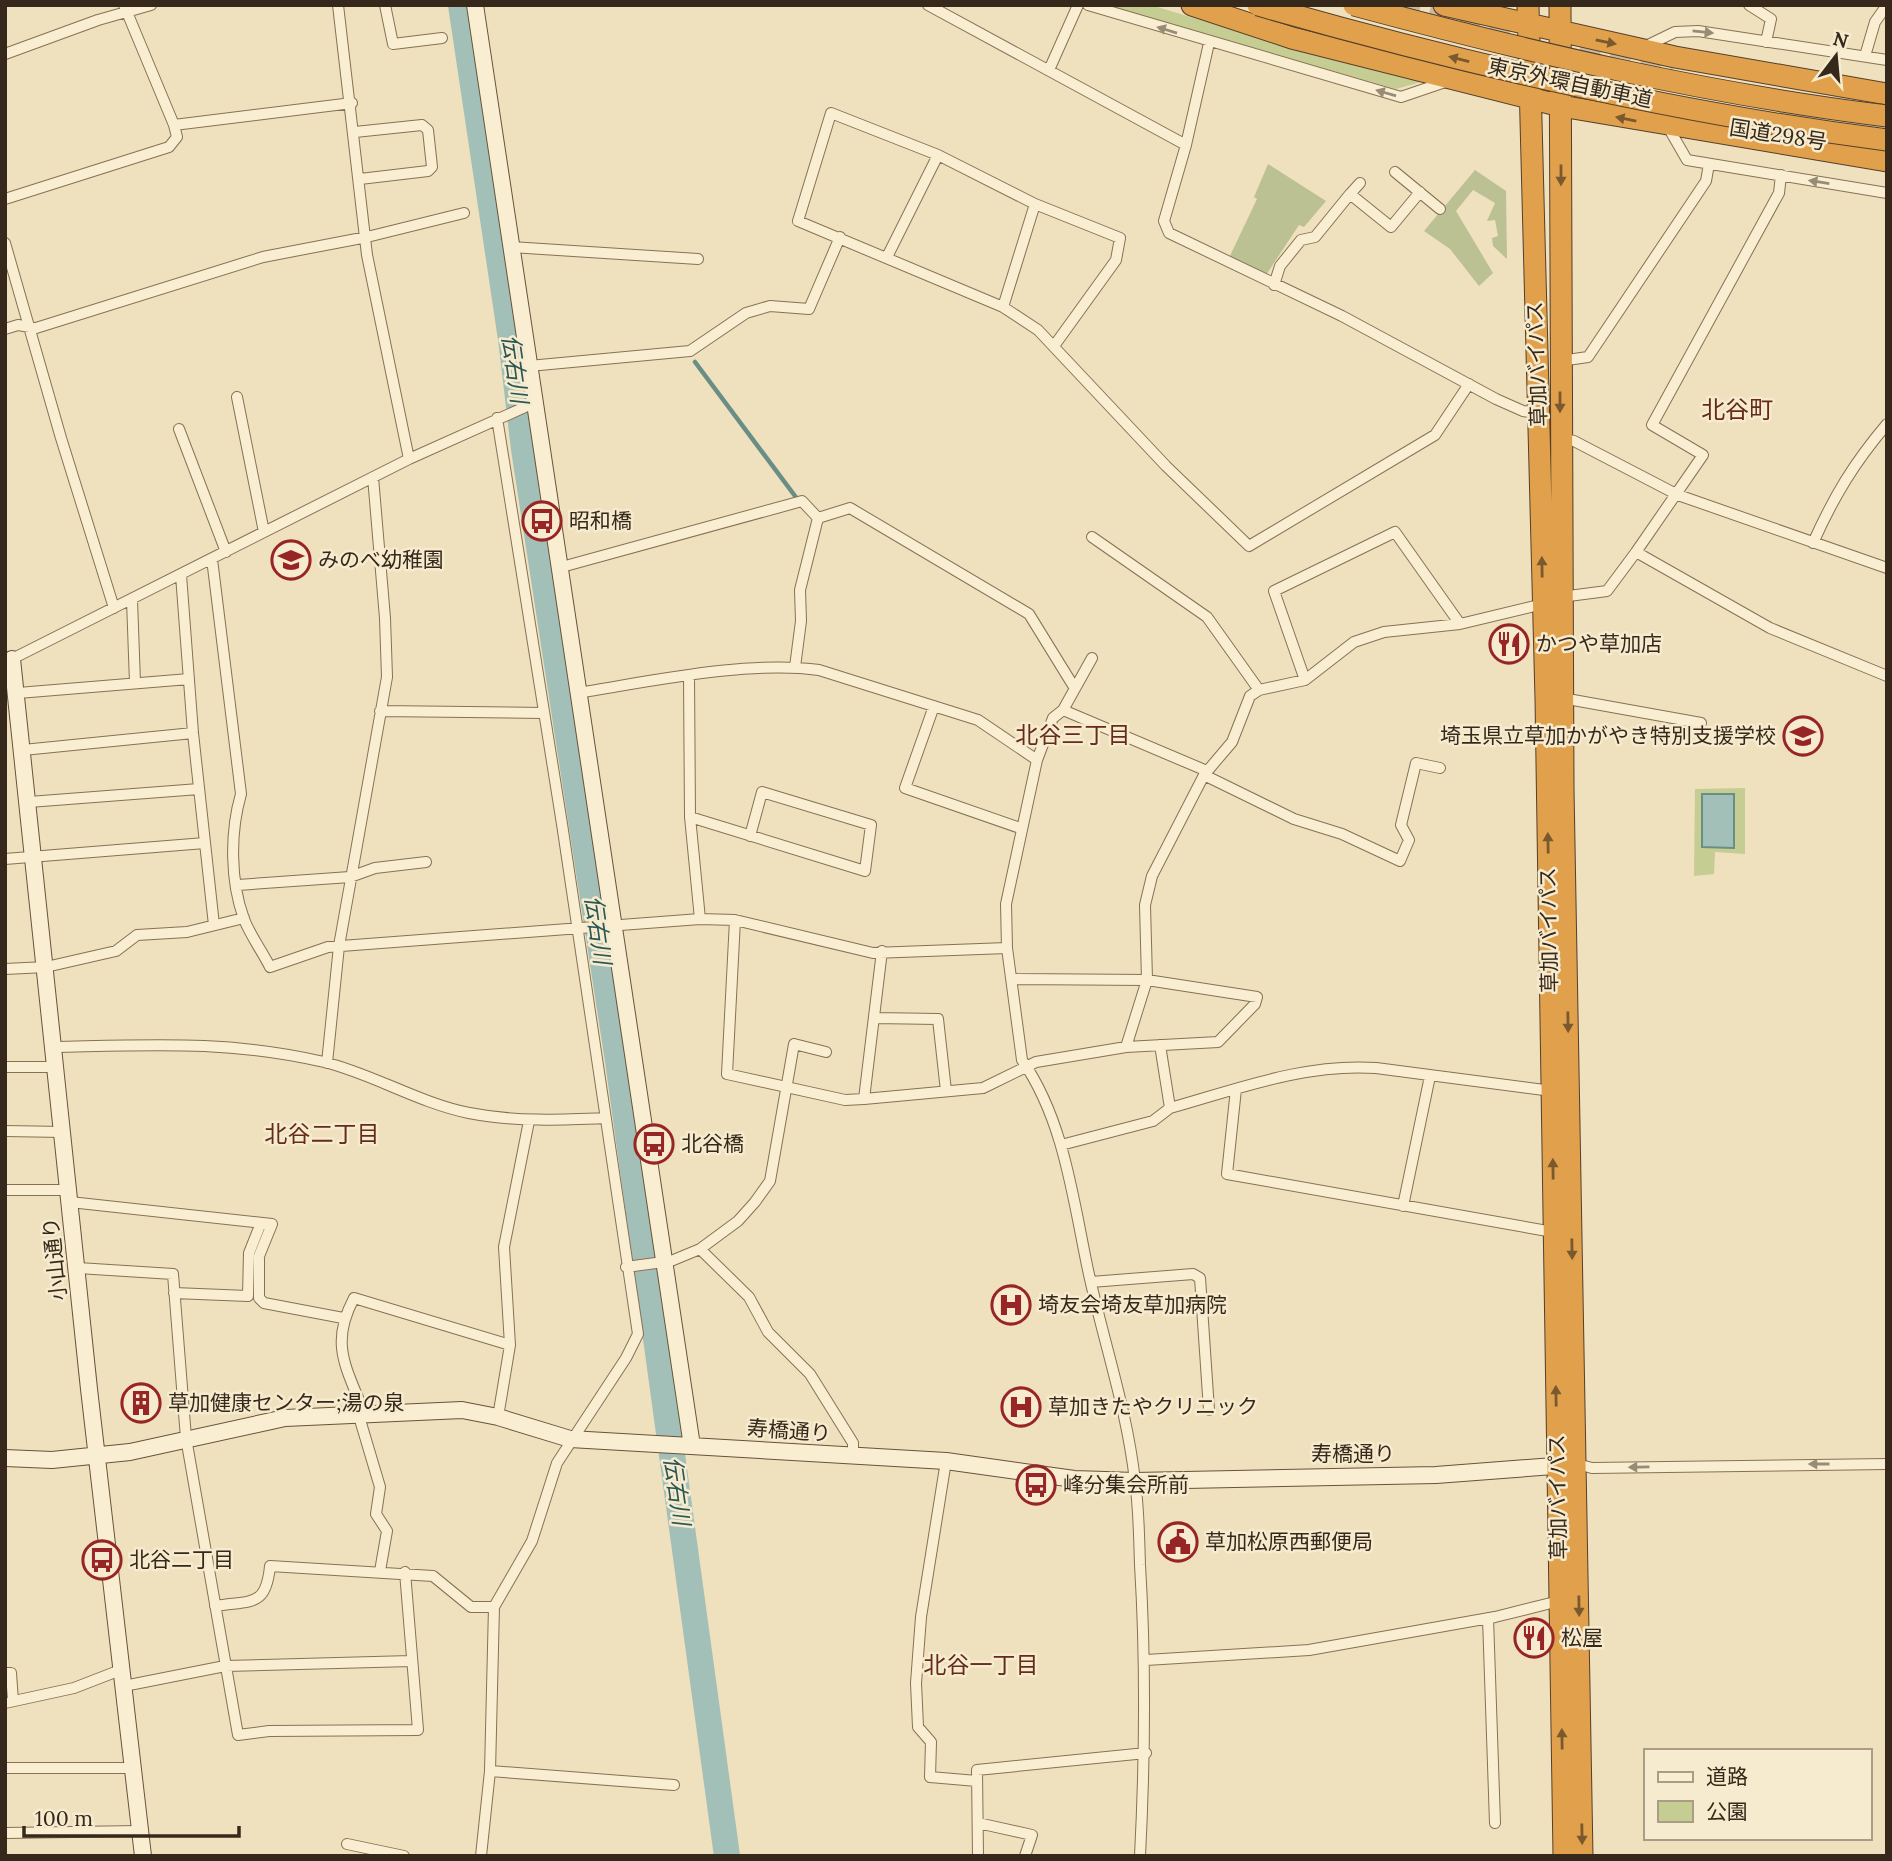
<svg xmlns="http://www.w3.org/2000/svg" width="1892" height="1861" font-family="Lora,'Noto Sans JP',serif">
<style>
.green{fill:#c5cd92}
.cemetery{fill:#bbc192}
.water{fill:#a2c0b7;stroke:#698e85;stroke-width:2}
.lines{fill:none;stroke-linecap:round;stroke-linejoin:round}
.stream{stroke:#698e85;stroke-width:4.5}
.river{stroke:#a2c0b7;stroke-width:26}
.highway-tunnel{stroke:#cabb9d;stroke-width:21;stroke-dasharray:21 10;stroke-linecap:butt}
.street-casing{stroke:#877156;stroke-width:12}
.secondary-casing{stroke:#69523a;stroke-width:18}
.highway-casing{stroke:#543f2b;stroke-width:23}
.street{stroke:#f9eed1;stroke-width:10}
.secondary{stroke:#f9eed1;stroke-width:16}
.highway{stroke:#e1a04b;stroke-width:21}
.highway-bridge-casing{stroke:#543f2b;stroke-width:23;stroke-linecap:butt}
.highway-bridge{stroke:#e1a04b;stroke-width:21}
.oneway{fill:#988c76}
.oneway2{fill:#7a592e}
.labels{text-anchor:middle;stroke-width:5;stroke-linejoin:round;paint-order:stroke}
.street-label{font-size:21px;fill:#36291b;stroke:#f6ebce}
.poi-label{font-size:21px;fill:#36291b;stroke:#f6ebce;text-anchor:start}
.water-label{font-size:23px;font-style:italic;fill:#2a5654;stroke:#f6ebce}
.neighbourhood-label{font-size:23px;fill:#642a1a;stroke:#f6ebce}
.quarter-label{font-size:24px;fill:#642a1a;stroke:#f6ebce}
</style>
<rect width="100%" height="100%" fill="#efe0be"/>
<path class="green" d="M 1105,5 L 1151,5 L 1289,47 L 1421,77 L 1421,82 L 1396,89 Z
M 1745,788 L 1745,854 L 1715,852 L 1714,874 L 1694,876 L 1695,789 Z"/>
<path class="cemetery" d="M 1268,164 L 1326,201 L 1304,227 L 1299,225 L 1266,275 L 1229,258 L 1257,199 L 1254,197 Z
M 1475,170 L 1506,191 L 1507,259 L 1493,246 L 1492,238 L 1498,236 L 1495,220 L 1487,221 L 1495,203 L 1473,190 L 1456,211 L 1493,273 L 1479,286 L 1450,249 L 1424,231 Z"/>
<path class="water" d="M 1702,794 L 1734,794 L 1734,848 L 1702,847 Z"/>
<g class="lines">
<path class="stream" d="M 695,362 L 798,500"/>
<path class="river" d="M 461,5 L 511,339 L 524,449 L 618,1061 L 727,1856"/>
<path class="highway-tunnel" d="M 1399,6 L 1494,30 L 1673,67
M 1514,84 L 1613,105"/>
<g class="street-casing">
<path id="street" d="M 124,5 L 174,125 L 352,103
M 338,5 L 367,255 L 409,459
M 385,5 L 393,44 L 442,38
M 928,5 L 1186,145
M 1088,5 L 1401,97 L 1448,81
M 1749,5 L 1771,19 L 1766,42
M 1209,43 L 1186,145 L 1164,221 L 1169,233 L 1342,316 L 1496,399 L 1523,411 L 1540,414
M 1644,47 L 1675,32 L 1698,31 L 1887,60
M 5,54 L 98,20 L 151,5
M 1865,56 L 1875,22 L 1887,5
M 1049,70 L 1078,5
M 1668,127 L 1687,160 L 1887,193
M 355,132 L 422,125 L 428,130 L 432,167 L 428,171 L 360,179
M 1395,172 L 1440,209
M 1350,194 L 1360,183
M 5,199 L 169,147 L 177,137 L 174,125
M 1035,204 L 938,155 L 831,113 L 798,221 L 1003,307 L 1038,330 L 1166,466 L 1249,546 L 1435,435 L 1469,384
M 5,243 L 61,438 L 114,608
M 511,247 L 698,259
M 887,257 L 938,155
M 1274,285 L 1280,266 L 1301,240 L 1315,237 L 1350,194 L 1391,227 L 1420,192
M 1003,307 L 1035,204 L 1120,238 L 1116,260 L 1054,346
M 5,329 L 18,325 L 36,328 L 263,257 L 367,237 L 464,213
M 1560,361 L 1588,357 L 1706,181 L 1709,164
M 529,366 L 690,351 L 746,313 L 770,306 L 809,309 L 840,237
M 237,397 L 264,532
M 179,429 L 226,552
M 1560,438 L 1574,441 L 1678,495 L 1887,568
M 1092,537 L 1207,617 L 1259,690
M 1813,543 C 1834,496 1854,463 1887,424
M 1636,552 L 1703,455 L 1652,425 L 1779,193 L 1781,175
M 212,559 L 241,794 C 230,832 230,881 244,919 C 250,935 262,951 270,967 L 328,947 L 700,919 L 735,920 L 873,953 L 1007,948
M 558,568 L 802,501 L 818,518 L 850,508 L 1029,614 L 1074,687
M 181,575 L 193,733 L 214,925
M 1561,597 L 1607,591 L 1636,552 L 1770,628 L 1887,676
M 132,600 L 135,683
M 1092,658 L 1063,710 L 1053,718 L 1037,760 L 1006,904 L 1007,948 L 1022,1060 C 1064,1120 1073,1199 1088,1270 C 1103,1340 1127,1409 1135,1481 C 1139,1509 1139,1537 1140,1565 C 1146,1663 1145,1758 1140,1856
M 8,661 L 409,459 L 534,403
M 795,667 L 801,621 L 800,590 L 818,518
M 689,676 L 690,817 L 700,919
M 1305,680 L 1274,591 L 1395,532 L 1460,624
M 18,693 L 189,679
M 577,693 C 648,682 748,660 819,670 L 978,720 L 1037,760
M 1562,698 L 1701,723
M 934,706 L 905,788 L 1020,828
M 1063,710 L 1207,771
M 380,711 L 544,713
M 23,750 L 193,733
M 1204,775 L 1294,819 L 1342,834 L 1400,861 L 1409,840 L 1401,825 L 1416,763 L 1440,768
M 29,802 L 199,789
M 690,817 L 865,871 L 871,825 L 762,792 L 750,836
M 5,859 L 205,843
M 238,885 L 350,877 L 375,868 L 426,862
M 735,920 L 727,1074 L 845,1100 L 864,1099 L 983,1088 L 1036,1062 L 1126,1047 L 1218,1042 L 1255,1004 L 1257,997 L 1147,980 L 1012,979
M 5,969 L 46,967 L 116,951 L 137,935 L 187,932 L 244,918
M 875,1018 L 938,1019 L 946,1091
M 1160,1045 L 1170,1108
M 55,1047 C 150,1045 230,1040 324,1062 C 373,1074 419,1103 469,1113 C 515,1122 560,1120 606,1118
M 1126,1047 L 1147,980 L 1145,905 L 1152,876 L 1204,775 L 1232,742 L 1250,696 L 1259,690 L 1305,680 L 1354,642 L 1384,632 L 1460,624 L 1543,604
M 327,1063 L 339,946 L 387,677 L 385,618 L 373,477
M 5,1067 L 57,1067
M 1236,1089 L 1227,1174 L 1553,1232
M 864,1099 L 882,951
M 5,1131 L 63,1132
M 1061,1145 L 1153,1121 L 1170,1108 C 1238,1089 1305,1063 1376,1068 L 1552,1091
M 5,1190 L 69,1190
M 70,1202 L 272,1224 L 259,1256 L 259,1298 L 264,1303 L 343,1318
M 1403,1206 L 1430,1076
M 700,1249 L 749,1297 L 768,1332 L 810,1374 L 853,1443 L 853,1457
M 626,1267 L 671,1261 L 700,1249 L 738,1221 L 755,1202 L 770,1181 L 794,1044 L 826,1052
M 78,1268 L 173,1274 L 186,1438 L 238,1735 L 269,1731 L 418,1730 L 405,1572
M 1091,1282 L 1193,1274 L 1200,1278 L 1209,1410
M 174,1293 L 248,1296 L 249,1253 L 261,1223
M 358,1413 L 380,1487 L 376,1514 L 387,1531 L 380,1571
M 364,1413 C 347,1368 329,1345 354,1298 L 510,1345
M 498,1417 L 510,1345 L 504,1247 L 529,1121
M 946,1461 L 921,1617 L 916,1683 L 918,1727 L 931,1742 L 930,1777 L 977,1781
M 1577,1464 L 1592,1468 L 1887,1464
M 215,1606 C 251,1600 266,1608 270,1566 L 433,1576 L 471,1607 L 494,1607
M 1488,1618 L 1495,1823
M 1146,1660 L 1309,1650 L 1495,1617 L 1559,1601
M 5,1673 L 11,1673 L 13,1701
M 124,1686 L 225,1666 L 411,1661
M 5,1703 L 74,1688 L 123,1669
M 5,1768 L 132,1768
M 490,1771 L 674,1785
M 978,1823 L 1032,1835 L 1025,1856
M 5,1833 L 140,1831
M 347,1844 L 404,1856
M 481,1856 L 490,1771 L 494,1607 L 532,1541 L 557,1463 L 626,1358 L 638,1334 L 562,824 L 497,418
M 978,1856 L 977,1770 L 1146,1753"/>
</g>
<g class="secondary-casing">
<path id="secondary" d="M 475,5 L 692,1446
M 12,659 L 89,1389 L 143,1856
M 5,1458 L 52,1460 L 130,1452 L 285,1418 L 462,1410 L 498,1417 L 570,1439 L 946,1461 L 1074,1479 L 1135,1481 L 1436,1475 L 1567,1465"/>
</g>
<g class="highway-casing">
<path id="highway" d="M 1192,5 L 1292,38 L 1561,106 L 1887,161
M 1444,5 L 1675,57 L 1887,94
M 1528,5 L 1546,699 L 1564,1856
M 1560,5 L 1563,788 L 1582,1856"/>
</g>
<use href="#street" class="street"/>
<use href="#secondary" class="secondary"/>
<use href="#highway" class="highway"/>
<g class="highway-bridge-casing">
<path id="highway-bridge" d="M 1258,5 C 1464,64 1674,113 1887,140
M 1354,5 C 1528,52 1707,94 1887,116"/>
</g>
<use href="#highway-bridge" class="highway-bridge"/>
</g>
<defs><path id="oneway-solid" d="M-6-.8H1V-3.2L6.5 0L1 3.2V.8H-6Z" transform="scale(1.75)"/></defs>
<g class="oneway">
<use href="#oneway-solid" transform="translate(1167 30) rotate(-163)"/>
<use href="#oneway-solid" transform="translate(1703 32) rotate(6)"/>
<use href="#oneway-solid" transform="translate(1386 93) rotate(-164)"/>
<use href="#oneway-solid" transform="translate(1819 182) rotate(-171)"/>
<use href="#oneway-solid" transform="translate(1819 1464) rotate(180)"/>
<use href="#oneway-solid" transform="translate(1639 1467) rotate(179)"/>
</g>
<g class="oneway2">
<use href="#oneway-solid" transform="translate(1606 42) rotate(12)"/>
<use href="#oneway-solid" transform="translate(1459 59) rotate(-166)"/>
<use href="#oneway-solid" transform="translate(1626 119) rotate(-169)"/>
<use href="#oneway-solid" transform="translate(1561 175) rotate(90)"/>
<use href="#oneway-solid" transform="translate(1560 402) rotate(90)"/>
<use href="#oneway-solid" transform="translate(1542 567) rotate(-91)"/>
<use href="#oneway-solid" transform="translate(1548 843) rotate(-91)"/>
<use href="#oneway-solid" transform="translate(1568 1022) rotate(89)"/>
<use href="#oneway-solid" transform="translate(1553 1169) rotate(-91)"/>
<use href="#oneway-solid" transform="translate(1572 1249) rotate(89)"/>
<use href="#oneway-solid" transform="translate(1556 1396) rotate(-91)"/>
<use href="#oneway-solid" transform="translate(1579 1606) rotate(89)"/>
<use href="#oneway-solid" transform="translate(1562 1739) rotate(-91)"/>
<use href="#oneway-solid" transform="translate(1582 1834) rotate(89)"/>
</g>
<defs>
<g id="bus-ring" transform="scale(2.0125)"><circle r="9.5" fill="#f6ebce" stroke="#972525" stroke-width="1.5"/><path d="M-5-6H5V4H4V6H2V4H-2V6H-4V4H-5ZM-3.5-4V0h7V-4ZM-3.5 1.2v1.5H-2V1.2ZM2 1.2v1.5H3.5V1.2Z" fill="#972525"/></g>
<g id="school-ring" transform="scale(2.0125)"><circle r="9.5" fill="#f6ebce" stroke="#972525" stroke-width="1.5"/><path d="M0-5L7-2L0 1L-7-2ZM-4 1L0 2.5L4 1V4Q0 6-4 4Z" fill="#972525"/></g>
<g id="restaurant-ring" transform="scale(2.0125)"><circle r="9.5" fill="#f6ebce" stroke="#972525" stroke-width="1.5"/><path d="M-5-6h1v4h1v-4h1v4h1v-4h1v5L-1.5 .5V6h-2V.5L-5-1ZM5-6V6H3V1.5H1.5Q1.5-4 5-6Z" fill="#972525"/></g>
<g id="hospital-ring" transform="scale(2.0125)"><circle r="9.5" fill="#f6ebce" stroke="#972525" stroke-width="1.5"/><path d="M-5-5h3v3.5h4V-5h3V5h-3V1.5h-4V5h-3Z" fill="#972525"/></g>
<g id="building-ring" transform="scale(2.0125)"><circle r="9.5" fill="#f6ebce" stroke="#972525" stroke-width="1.5"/><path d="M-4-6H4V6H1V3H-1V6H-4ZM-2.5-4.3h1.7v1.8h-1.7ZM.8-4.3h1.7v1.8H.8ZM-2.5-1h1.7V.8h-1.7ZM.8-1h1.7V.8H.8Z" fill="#972525"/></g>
<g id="civic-ring" transform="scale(2.0125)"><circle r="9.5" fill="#f6ebce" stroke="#972525" stroke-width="1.5"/><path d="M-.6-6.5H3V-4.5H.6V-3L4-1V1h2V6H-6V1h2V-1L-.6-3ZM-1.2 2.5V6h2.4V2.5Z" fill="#972525"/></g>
</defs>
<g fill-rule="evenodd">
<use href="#bus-ring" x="542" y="521"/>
<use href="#school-ring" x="291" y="560"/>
<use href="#restaurant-ring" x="1509" y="644"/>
<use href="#school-ring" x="1803" y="736"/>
<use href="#bus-ring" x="654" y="1144"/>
<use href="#hospital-ring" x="1011" y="1305"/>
<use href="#building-ring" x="141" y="1403"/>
<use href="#hospital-ring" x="1021" y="1407"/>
<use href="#bus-ring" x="1036" y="1485"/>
<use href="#civic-ring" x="1178" y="1542"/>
<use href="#bus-ring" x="102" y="1560"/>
<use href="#restaurant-ring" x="1534" y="1638"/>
</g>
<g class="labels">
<g class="street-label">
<text transform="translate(1570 83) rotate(12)" y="7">東京外環自動車道</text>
<text transform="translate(1778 135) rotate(9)" y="7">国道298号</text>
<text transform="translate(1537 364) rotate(-92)" y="7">草加バイパス</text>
<text transform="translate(1549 930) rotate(-91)" y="7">草加バイパス</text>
<text transform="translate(55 1259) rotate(-96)" y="7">小山通り</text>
<text transform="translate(789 1431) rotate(4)" y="7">寿橋通り</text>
<text x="1353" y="1461">寿橋通り</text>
<text transform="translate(1558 1497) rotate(-91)" y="7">草加バイパス</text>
</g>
<g class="poi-label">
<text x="569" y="528">昭和橋</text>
<text x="318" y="567">みのべ幼稚園</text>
<text x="1536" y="651">かつや草加店</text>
<text x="1776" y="743" text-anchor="end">埼玉県立草加かがやき特別支援学校</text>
<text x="681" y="1151">北谷橋</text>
<text x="1038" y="1312">埼友会埼友草加病院</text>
<text x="168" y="1410">草加健康センター;湯の泉</text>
<text x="1048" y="1414">草加きたやクリニック</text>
<text x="1063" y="1492">峰分集会所前</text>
<text x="1205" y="1549">草加松原西郵便局</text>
<text x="129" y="1567">北谷二丁目</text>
<text x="1561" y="1645">松屋</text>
</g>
<g class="water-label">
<text transform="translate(515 369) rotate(82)" y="8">伝右川</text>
<text transform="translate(598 930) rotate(82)" y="8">伝右川</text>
<text transform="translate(677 1491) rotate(82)" y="8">伝右川</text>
</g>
<g class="neighbourhood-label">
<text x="1073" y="743">北谷三丁目</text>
<text x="322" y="1142">北谷二丁目</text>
<text x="981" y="1673">北谷一丁目</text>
</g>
<g class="quarter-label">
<text x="1737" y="418">北谷町</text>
</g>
</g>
<rect width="1892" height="1861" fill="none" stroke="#36291b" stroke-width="14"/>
<rect x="1644" y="1749" width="228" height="91" fill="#f6ebce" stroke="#a99d86" stroke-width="2"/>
<rect x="1658" y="1772" width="35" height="10" fill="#f9eed1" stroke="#a99d86" stroke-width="2"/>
<text x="1706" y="1784" font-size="21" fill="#36291b">道路</text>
<rect x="1658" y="1801" width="35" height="21" fill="#c5cd92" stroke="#a99d86" stroke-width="2"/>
<text x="1706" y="1819" font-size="21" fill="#36291b">公園</text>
<g transform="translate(1836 56) rotate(16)" stroke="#f6ebce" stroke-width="5" paint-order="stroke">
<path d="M0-5L12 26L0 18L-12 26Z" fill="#36291b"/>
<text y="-10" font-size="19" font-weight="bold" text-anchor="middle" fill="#36291b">N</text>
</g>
<path d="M24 1826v10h215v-10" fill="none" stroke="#36291b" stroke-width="3.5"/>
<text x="35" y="1826" font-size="21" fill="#36291b" stroke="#f6ebce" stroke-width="5" paint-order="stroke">100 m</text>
</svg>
